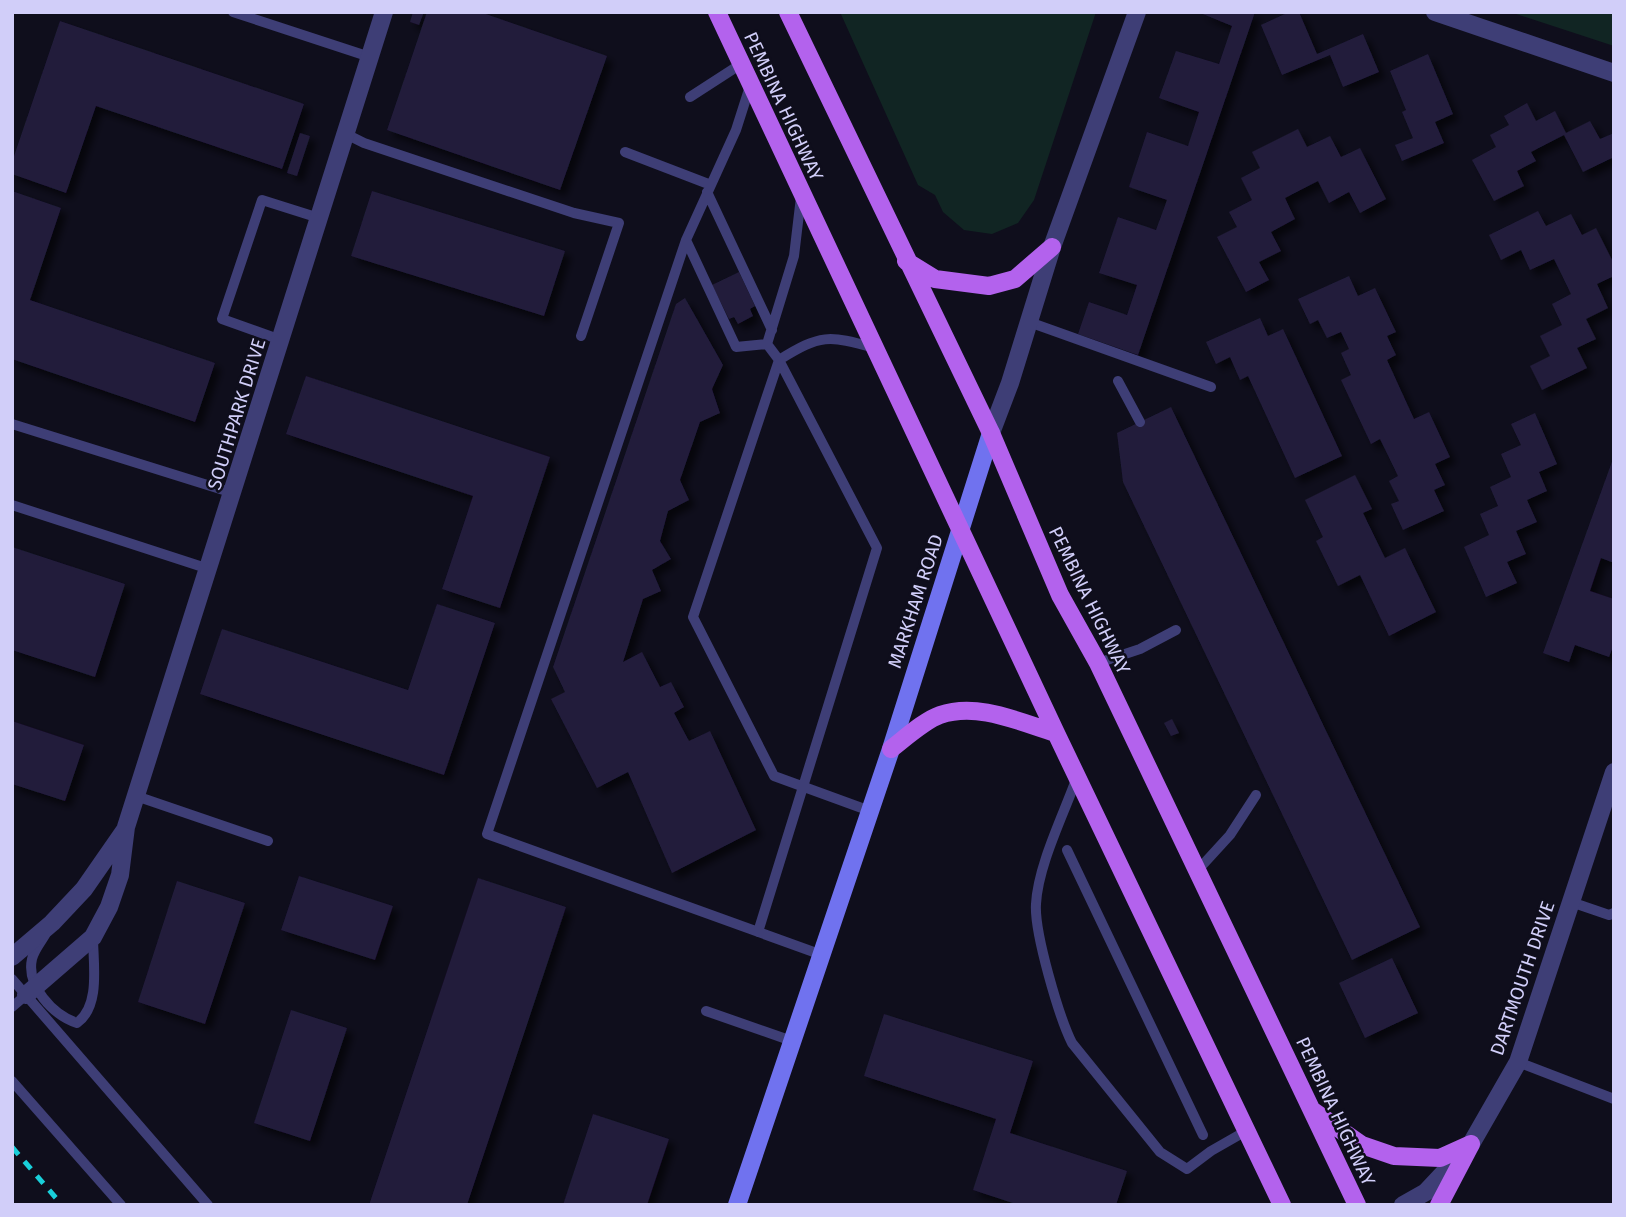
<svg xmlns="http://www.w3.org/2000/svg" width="1626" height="1217" font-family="'Fira Sans',sans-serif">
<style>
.green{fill:#112523}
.building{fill:#211c3b;filter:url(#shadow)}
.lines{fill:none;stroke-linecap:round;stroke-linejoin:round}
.lane{stroke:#3e3e76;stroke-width:10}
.street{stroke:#3e3e76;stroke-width:18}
.secondary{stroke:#7072ef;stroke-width:18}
.primary{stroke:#b362ed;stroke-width:18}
.rail{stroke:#19cfda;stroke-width:5;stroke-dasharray:10 9;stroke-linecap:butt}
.labels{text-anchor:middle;stroke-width:5;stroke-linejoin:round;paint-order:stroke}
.street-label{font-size:19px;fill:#d1cef9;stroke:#0f0e1c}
</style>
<defs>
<filter id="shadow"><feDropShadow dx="6" dy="6" stdDeviation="3.5" flood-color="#0009"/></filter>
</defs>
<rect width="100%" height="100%" fill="#0f0e1c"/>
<path class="green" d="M 840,12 L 1096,12 L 1034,200 L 1018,223 L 992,234 L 964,230 L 943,212 L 935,195 L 918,185 Z
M 1510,12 L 1614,12 L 1614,46 Z"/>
<path class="building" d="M 413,12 L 424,12 L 419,25 L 410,22 Z
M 427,12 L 480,12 L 607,56 L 560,190 L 387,130 Z
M 1198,12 L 1255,12 L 1138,355 L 1078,334 L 1089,302 L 1127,315 L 1137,285 L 1099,273 L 1118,217 L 1156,230 L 1167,200 L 1129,187 L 1147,132 L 1188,146 L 1199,112 L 1159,98 L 1176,51 L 1219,64 L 1232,26 Z
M 1289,12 L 1299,12 L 1317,54 L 1363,34 L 1379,72 L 1343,87 L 1330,55 L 1282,75 L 1261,25 Z
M 60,21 L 304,104 L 282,169 L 96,106 L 66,193 L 12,174 L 12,162 Z
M 1428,54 L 1453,114 L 1435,122 L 1444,143 L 1402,161 L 1395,145 L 1413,138 L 1402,112 L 1406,110 L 1390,71 Z
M 1527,103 L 1536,121 L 1555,111 L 1566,133 L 1590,121 L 1600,139 L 1614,133 L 1614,157 L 1583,172 L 1564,135 L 1531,152 L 1536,161 L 1517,171 L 1524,186 L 1494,201 L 1472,160 L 1496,147 L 1490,135 L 1509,125 L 1504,116 Z
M 1298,129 L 1307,147 L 1330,136 L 1341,157 L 1360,148 L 1386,199 L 1360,213 L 1349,192 L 1329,203 L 1318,181 L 1285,198 L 1295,219 L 1271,232 L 1281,251 L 1259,262 L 1269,280 L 1246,292 L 1217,237 L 1237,227 L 1229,212 L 1252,200 L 1241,178 L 1260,168 L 1252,152 Z
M 300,133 L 310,136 L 297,176 L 287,173 Z
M 12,191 L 61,208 L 30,300 L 215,363 L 195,422 L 12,359 Z
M 372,191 L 565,251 L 544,316 L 351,256 Z
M 1538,211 L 1546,226 L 1571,214 L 1582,235 L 1596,228 L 1614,264 L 1614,276 L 1597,284 L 1608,308 L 1586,319 L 1596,339 L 1577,348 L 1587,368 L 1542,390 L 1530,366 L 1550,356 L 1540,336 L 1562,325 L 1552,304 L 1571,294 L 1554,259 L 1530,270 L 1521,250 L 1501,260 L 1489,235 Z
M 739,272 L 755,306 L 750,309 L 753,316 L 738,324 L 734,317 L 729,319 L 712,285 Z
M 1349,276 L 1358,296 L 1375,288 L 1396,332 L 1387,336 L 1396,355 L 1387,360 L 1414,419 L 1429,412 L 1450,457 L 1435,464 L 1445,485 L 1434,490 L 1444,511 L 1403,530 L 1391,504 L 1399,501 L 1389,481 L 1398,476 L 1380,439 L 1371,444 L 1341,380 L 1351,375 L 1341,353 L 1349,349 L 1341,332 L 1327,338 L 1318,320 L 1310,324 L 1298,299 Z
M 685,298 L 723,365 L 712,389 L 720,413 L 700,422 L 680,480 L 689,500 L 668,511 L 660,541 L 671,559 L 652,570 L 661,591 L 643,599 L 623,662 L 642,652 L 660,687 L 671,682 L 684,707 L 674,713 L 689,741 L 710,731 L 756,830 L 672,873 L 628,772 L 597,788 L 551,699 L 565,692 L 553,667 L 676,304 Z
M 1260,318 L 1268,336 L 1283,329 L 1342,456 L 1295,478 L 1248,376 L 1240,380 L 1230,357 L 1216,364 L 1206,342 Z
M 306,376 L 550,457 L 500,608 L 442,589 L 473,496 L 286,434 Z
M 1171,407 L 1420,927 L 1352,960 L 1123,482 L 1117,433 Z
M 1535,413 L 1557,464 L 1539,472 L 1547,491 L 1527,500 L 1537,522 L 1516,531 L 1526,554 L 1507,562 L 1517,583 L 1486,597 L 1464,547 L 1489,535 L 1480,514 L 1498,506 L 1490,487 L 1511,477 L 1501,454 L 1521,445 L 1511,424 Z
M 1614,456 L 1614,563 L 1601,558 L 1590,591 L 1614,599 L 1614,644 L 1609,657 L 1575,645 L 1569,662 L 1543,653 Z
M 1355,475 L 1372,509 L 1363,513 L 1385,558 L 1405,548 L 1436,612 L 1389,636 L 1360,575 L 1338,586 L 1316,541 L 1323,537 L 1305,500 Z
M 12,547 L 125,584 L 95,677 L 12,650 Z
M 437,604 L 495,623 L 444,775 L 200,694 L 222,629 L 408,690 Z
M 1172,719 L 1179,733 L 1171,736 L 1164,723 Z
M 12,721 L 84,745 L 65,801 L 12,784 Z
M 299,876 L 393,906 L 375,960 L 281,930 Z
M 478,878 L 566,907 L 467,1205 L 369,1205 Z
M 177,881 L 245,903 L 205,1024 L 138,1002 Z
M 1392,958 L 1418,1013 L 1365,1038 L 1339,983 Z
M 291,1010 L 347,1028 L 310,1141 L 254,1123 Z
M 884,1014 L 1033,1061 L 1010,1133 L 1127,1171 L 1116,1205 L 1019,1205 L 973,1190 L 996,1119 L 864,1076 Z
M 593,1114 L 669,1139 L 647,1205 L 563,1205 Z"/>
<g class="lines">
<path class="lane" d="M 233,12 L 370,57
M 751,83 L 736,130 L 686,240 L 487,834 L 822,955
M 690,97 L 741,64
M 346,134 L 364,143 L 574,213 L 619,223 L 581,336
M 625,152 L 711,185
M 707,192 L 772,330
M 686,240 L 736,347 L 767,344
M 1029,322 L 1211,387
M 281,340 L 222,319 L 262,200 L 319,218
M 767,344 L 794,256 L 801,197
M 1118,381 L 1140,422
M 12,424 L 233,493
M 12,505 L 209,569
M 1098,663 L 1140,649 L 1176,630
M 1077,777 C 1064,814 1038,865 1036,904 C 1034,932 1059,1017 1072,1043 L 1160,1152 L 1187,1169 L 1211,1151 L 1246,1131
M 136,796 L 268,841
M 870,811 L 774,776 L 693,617 L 779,360 C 821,334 828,335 875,348
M 1067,850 L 1203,1135
M 1198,870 L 1230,835 L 1256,795
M 1571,902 L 1609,915 L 1614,913
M 758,932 L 877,548 L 779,360 L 767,344
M 45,935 C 41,942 34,950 32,959 C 26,986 53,1015 77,1023 C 101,1006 93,963 93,937
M 12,979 L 208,1205
M 12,1007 L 26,995
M 706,1011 L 792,1041
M 1518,1062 L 1614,1099
M 12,1081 L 121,1205"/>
<path class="street" d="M 1435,12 L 1614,73
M 991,433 L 1010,383 L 1052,247 L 1137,12
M 12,957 L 52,923 L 84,889 L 125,830
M 26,995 L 93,937 L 109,907 L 120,875 L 126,827 L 384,12
M 1403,1205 L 1426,1192 L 1471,1144 L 1518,1062 L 1614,772"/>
<path class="secondary" d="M 737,1205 L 891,749 L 991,433"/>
<path class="primary" d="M 717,12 L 1056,733 L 1282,1205
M 788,12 L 991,433 L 1060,595 L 1098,663 L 1357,1205
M 906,261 L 935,279 L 989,286 L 1015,279 L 1052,247
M 891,749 C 904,739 925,720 940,715 C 978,702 1019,722 1056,733
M 1312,1110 L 1362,1145 L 1394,1156 L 1440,1158 L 1471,1144
M 1439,1205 L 1471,1144"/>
<path class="rail" d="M 12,1147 L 62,1205"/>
</g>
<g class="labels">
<g class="street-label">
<text transform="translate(784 106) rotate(65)" y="7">PEMBINA HIGHWAY</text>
<text transform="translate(236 414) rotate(-73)" y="7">SOUTHPARK DRIVE</text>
<text transform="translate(1090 600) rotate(64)" y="7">PEMBINA HIGHWAY</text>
<text transform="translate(915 601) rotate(-72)" y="7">MARKHAM ROAD</text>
<text transform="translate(1522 978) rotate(-71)" y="7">DARTMOUTH DRIVE</text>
<text transform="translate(1336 1111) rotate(65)" y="7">PEMBINA HIGHWAY</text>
</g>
</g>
<rect width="1626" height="1217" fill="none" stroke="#d1cef9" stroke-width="28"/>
</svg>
